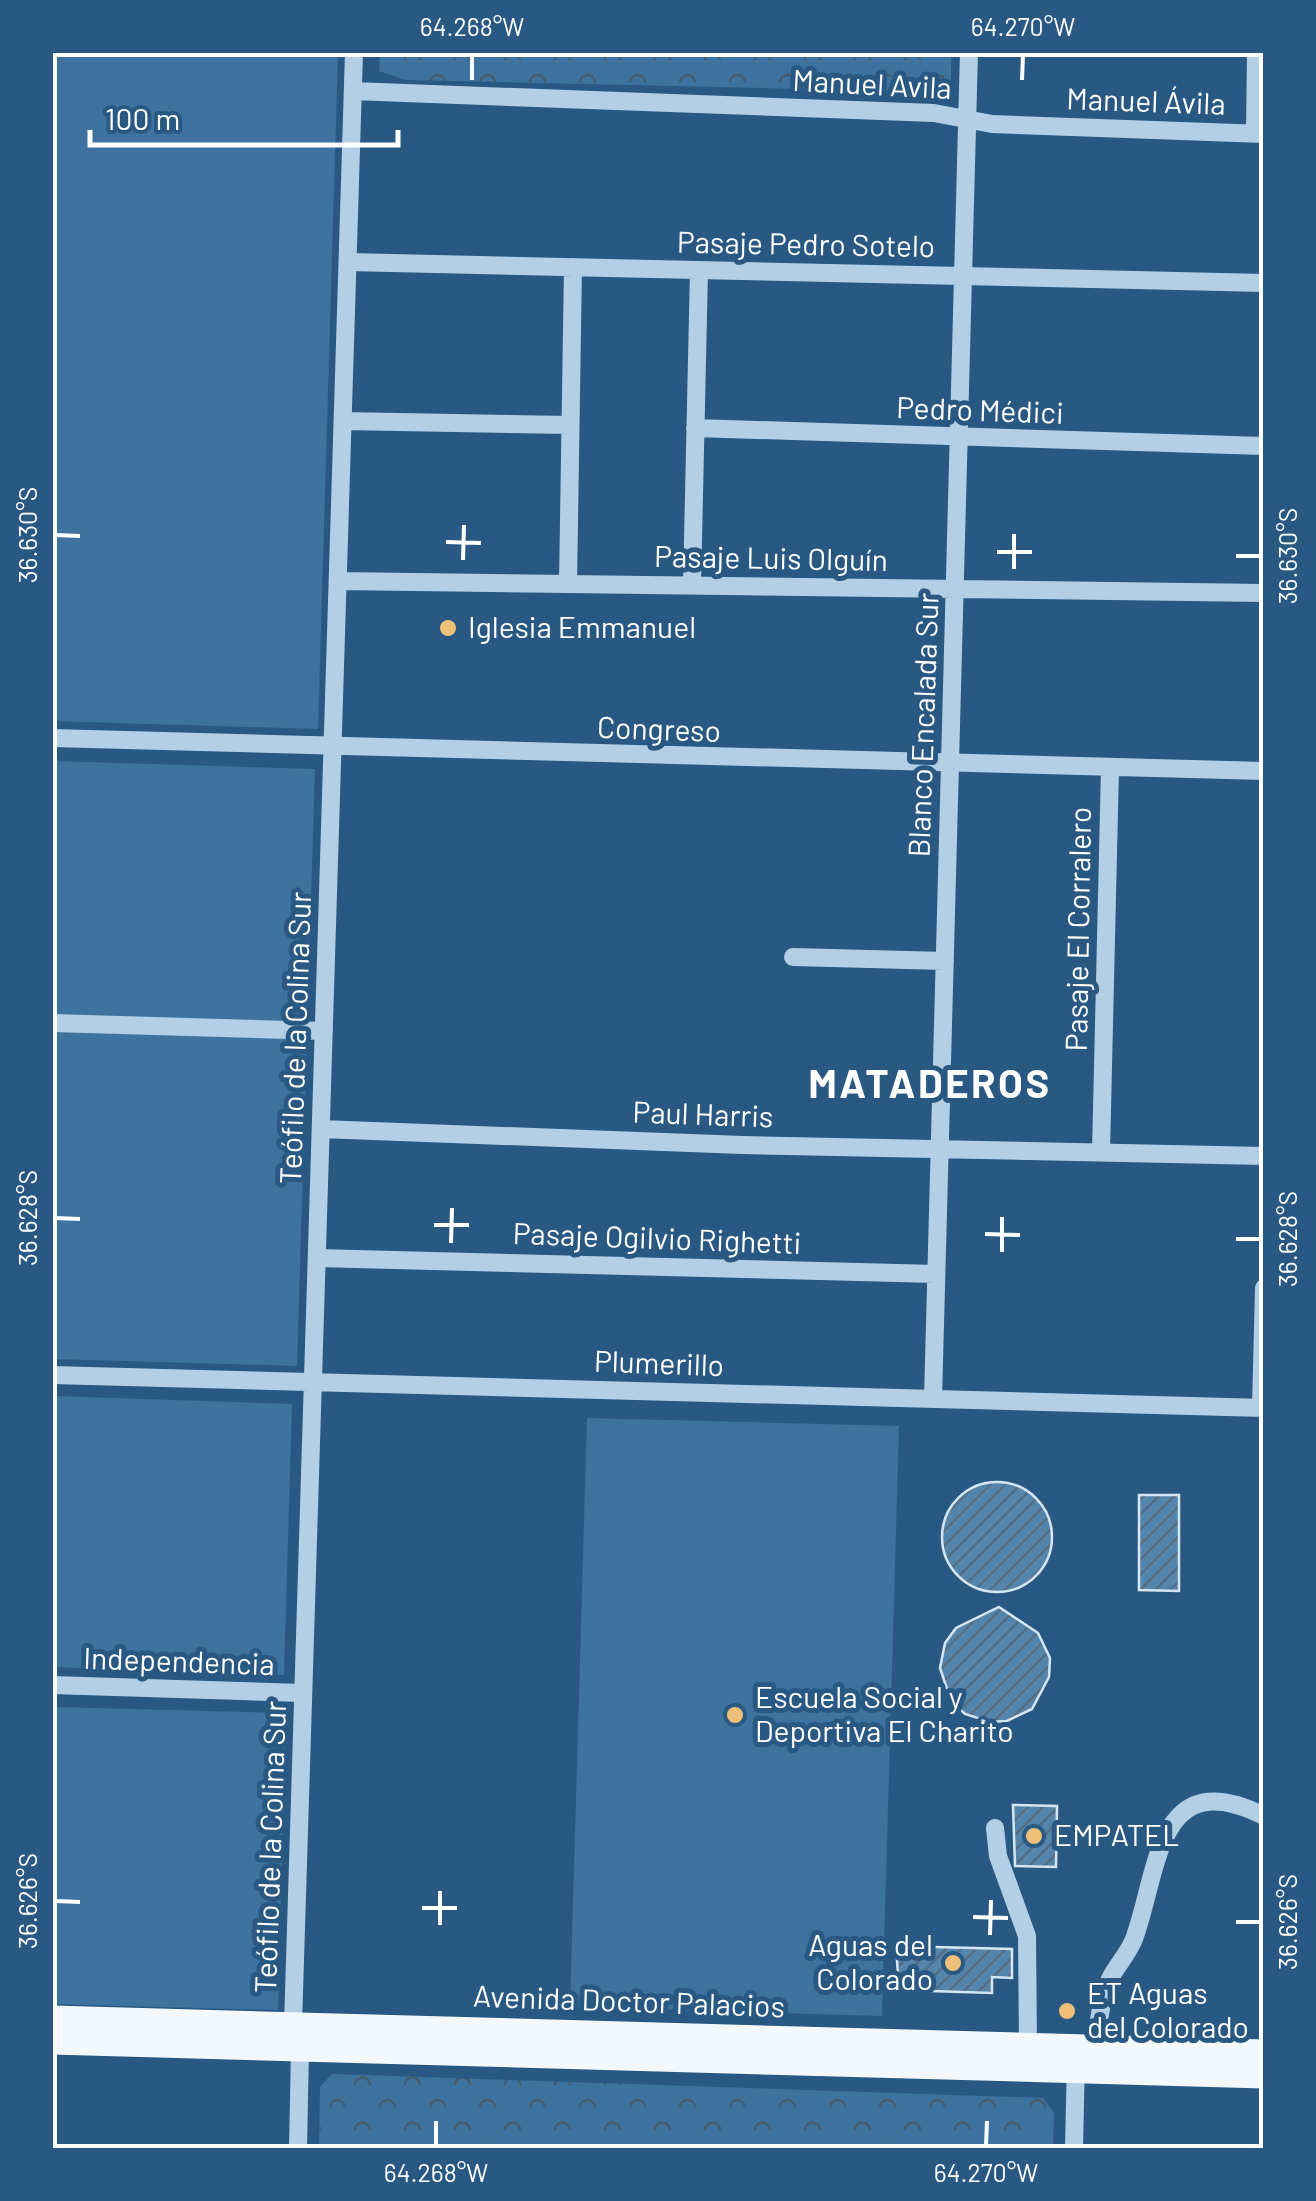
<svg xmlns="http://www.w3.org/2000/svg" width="1316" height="2201" font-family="Barlow,sans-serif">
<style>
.grass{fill:#3e739f}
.forest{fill:url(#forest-crowns)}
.building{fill:url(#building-hatch);stroke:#d5e7f5;stroke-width:2.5}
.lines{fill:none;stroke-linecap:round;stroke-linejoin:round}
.minor{stroke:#b2cfe6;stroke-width:18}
.major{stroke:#f3f8fd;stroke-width:25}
.ticks{fill:none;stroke:#fff;stroke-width:4}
.poi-dot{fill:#edbf79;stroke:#295982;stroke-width:4}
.labels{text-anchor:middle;stroke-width:10;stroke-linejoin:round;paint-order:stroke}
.street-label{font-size:30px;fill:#fff;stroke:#295982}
.poi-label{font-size:30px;fill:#fff;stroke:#295982;text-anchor:start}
.district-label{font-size:40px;font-weight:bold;letter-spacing:2.5px;fill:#fff;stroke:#295982}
.neatline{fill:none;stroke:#fff;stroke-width:4}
.ticks-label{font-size:25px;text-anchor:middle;fill:#fff}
</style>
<defs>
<pattern id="forest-crowns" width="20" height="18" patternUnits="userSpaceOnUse" patternTransform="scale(2.5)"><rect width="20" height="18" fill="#3e739f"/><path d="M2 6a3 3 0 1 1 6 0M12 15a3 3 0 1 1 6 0" fill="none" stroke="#465c6d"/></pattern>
<pattern id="building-hatch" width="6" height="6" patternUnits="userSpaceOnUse" patternTransform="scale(2.5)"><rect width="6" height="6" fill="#5685ac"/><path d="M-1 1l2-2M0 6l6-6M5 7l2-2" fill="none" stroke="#526e86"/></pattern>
</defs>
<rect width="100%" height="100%" fill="#295982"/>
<path class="grass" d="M 53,52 L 338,53 L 318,729 L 53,721 Z
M 53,761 L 315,769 L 297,1366 L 53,1359 Z
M 53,1396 L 292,1404 L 284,1675 L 53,1667 Z
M 587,1418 L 899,1426 L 882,2016 L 570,2007 Z
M 53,1707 L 286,1713 L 278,2010 L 53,2004 Z"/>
<path class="forest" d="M 380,52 L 951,52 L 951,81 L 943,92 L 406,80 L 379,71 Z
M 332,2074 L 1043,2098 L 1054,2113 L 1053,2148 L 319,2148 L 320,2087 Z"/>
<path class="building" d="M942 1537a55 55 0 1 1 110 0a55 55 0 1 1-110 0Z
M 1139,1495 L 1179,1495 L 1179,1591 L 1139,1590 Z
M 999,1607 L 1038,1633 L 1050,1658 L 1049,1677 L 1032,1709 L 1007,1721 L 990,1722 L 965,1714 L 951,1701 L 940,1668 L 945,1643 L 956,1628 Z
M 1013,1805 L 1057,1806 L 1056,1867 L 1015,1866 Z
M 896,1946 L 1012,1949 L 1012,1978 L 992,1977 L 992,1993 L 899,1990 Z"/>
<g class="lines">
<path class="minor" d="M 353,91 L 934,113 L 992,124 L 1264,134
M 1255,133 L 1256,52
M 348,262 L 1264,283
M 343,421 L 570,425
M 695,428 L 1264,446
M 338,581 L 1264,593
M 568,584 L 573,267
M 692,585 L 699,270
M 52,738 L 1264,771
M 793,957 L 945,961
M 52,1023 L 324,1031
M 321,1129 L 742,1145 L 1264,1156
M 1101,1152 L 1110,768
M 317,1258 L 936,1274
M 52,1375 L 1264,1408
M 933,1399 L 969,52
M 1261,1408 L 1264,1288
M 52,1685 L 303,1693
M 995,1828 L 998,1856 L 1027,1936 L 1028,2045
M 1095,2047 C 1099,2025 1100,1999 1110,1979 C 1117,1965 1128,1954 1134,1939 C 1159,1871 1156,1762 1264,1816
M 298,2148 L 300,2049 L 293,2025 L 354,52
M 1074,2148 L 1076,2059"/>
<path class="major" d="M 52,2018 L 1264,2052
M 52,2042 L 1264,2076"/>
</g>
<path class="ticks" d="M 472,80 L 472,55M 1022,80 L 1023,55M 55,535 L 80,536M 446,542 L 481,543M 997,552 L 1032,552M 1236,556 L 1261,556M 463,560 L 464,525M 1014,569 L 1014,534M 55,1218 L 80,1219M 434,1225 L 469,1225M 985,1234 L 1020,1235M 1236,1239 L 1261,1239M 451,1243 L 452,1208M 1002,1252 L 1002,1217M 55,1901 L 80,1902M 422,1908 L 457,1908M 973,1917 L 1008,1918M 1236,1922 L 1261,1922M 440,1925 L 440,1891M 990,1935 L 991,1900M 436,2146 L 436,2121M 986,2146 L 987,2121"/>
<g class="poi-dot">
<circle cx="448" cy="628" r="10"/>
<circle cx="735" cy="1715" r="10"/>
<circle cx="1034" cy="1836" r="10"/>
<circle cx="953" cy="1963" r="10"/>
<circle cx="1067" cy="2011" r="10"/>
</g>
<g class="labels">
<g class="street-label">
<text transform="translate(872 85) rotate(3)" y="10">Manuel Avila</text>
<text transform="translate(1146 102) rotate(2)" y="10">Manuel Ávila</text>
<text transform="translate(806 245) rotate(1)" y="10">Pasaje Pedro Sotelo</text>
<text transform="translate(980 411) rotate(2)" y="10">Pedro Médici</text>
<text transform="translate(771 559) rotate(1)" y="10">Pasaje Luis Olguín</text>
<text transform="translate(924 725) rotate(-88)" y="10">Blanco Encalada Sur</text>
<text transform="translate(659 730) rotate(2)" y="10">Congreso</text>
<text transform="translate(1079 929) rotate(-89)" y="10">Pasaje El Corralero</text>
<text transform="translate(296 1038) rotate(-88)" y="10">Teófilo de la Colina Sur</text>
<text transform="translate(703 1115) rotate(2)" y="10">Paul Harris</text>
<text transform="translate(657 1239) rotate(2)" y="10">Pasaje Ogilvio Righetti</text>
<text transform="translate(659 1364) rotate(2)" y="10">Plumerillo</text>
<text transform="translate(179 1662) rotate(2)" y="10">Independencia</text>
<text transform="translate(271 1847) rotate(-88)" y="10">Teófilo de la Colina Sur</text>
<text transform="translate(629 2002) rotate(2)" y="10">Avenida Doctor Palacios</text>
</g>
<g class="poi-label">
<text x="468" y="638">Iglesia Emmanuel</text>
<text x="755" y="1708">Escuela Social y<tspan x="755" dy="34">Deportiva El Charito</tspan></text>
<text x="1054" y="1846">EMPATEL</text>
<text x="933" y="1956" text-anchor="end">Aguas del<tspan x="933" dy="34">Colorado</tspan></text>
<text x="1087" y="2004">ET Aguas<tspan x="1087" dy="34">del Colorado</tspan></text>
</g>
<g class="district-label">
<text x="930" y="1098">MATADEROS</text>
</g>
</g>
<rect width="1316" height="2201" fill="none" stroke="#295982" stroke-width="110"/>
<path d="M90 130v15h308v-15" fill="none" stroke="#ffffff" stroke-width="5"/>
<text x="105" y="130" font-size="30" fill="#ffffff" stroke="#295982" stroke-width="8" paint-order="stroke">100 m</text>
<rect x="55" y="55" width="1206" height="2091" class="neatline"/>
<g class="ticks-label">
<text x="472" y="36">64.268°W</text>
<text x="1023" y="36">64.270°W</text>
<text transform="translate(28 535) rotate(-90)" y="9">36.630°S</text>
<text transform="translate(1288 556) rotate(-90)" y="9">36.630°S</text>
<text transform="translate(28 1218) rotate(-90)" y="9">36.628°S</text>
<text transform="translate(1288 1239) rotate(-90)" y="9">36.628°S</text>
<text transform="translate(28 1901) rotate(-90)" y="9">36.626°S</text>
<text transform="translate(1288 1922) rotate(-90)" y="9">36.626°S</text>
<text x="436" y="2182">64.268°W</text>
<text x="986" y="2182">64.270°W</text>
</g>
</svg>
